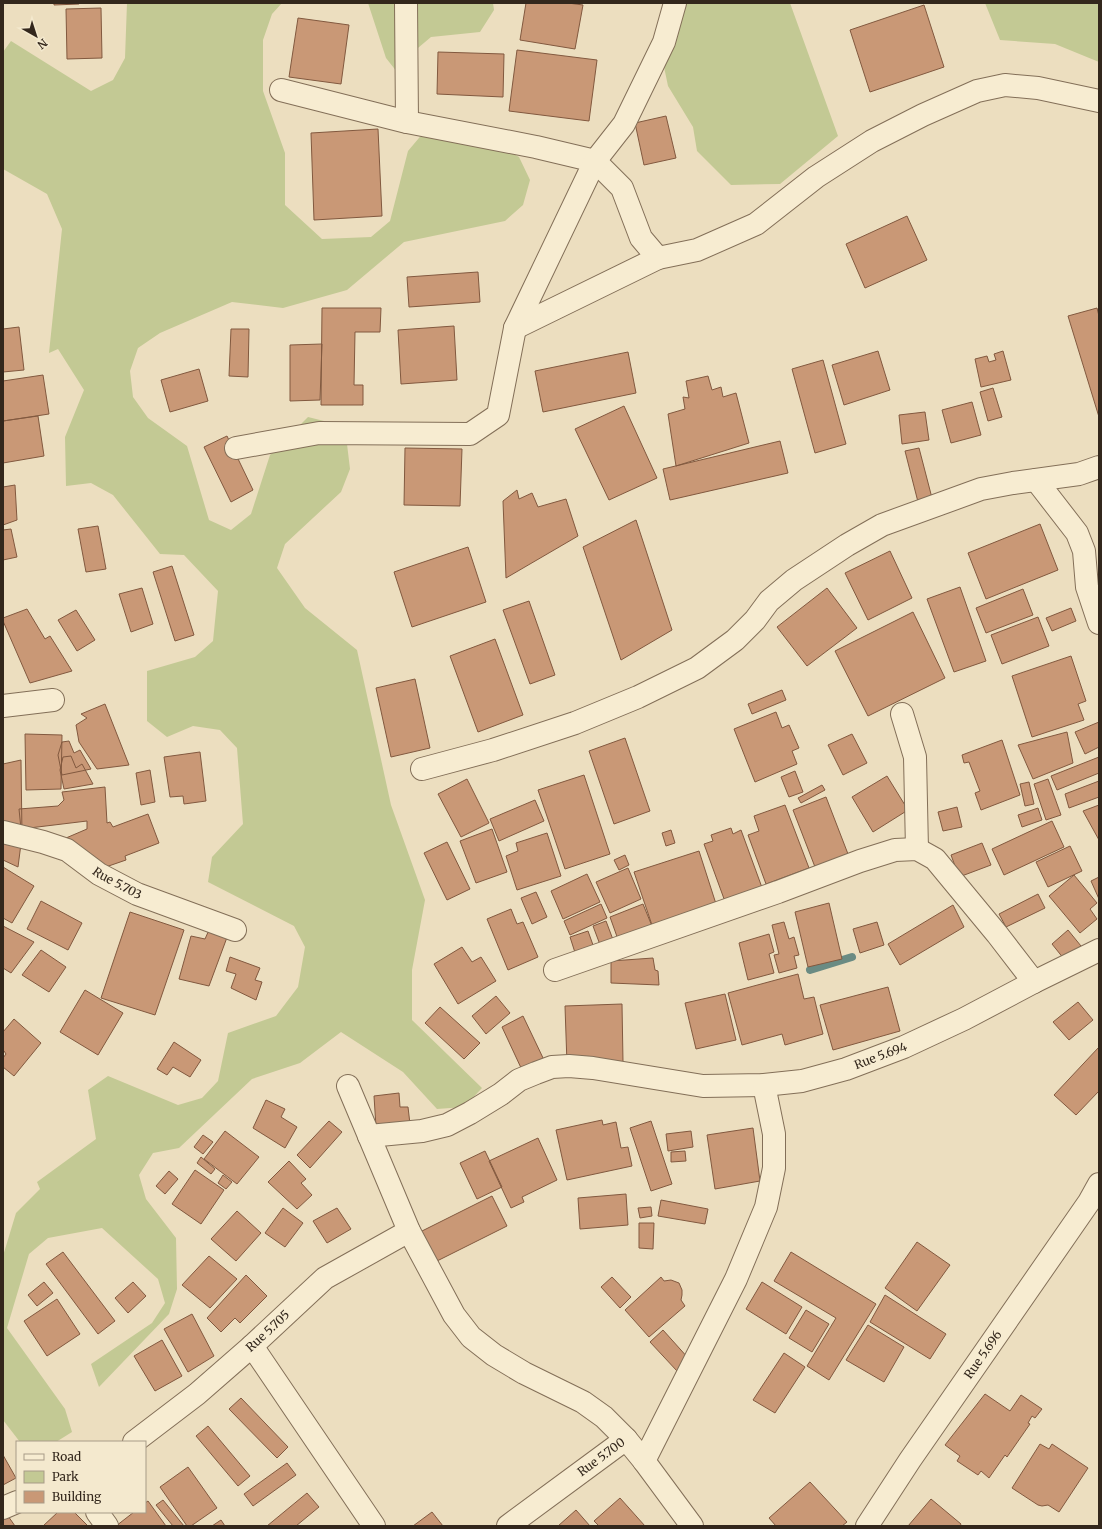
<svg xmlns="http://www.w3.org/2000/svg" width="1102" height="1529" font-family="Merriweather,serif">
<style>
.green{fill:#c3c994}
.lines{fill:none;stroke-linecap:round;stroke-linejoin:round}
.stream{stroke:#6a8b83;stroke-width:8}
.building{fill:#c99876;stroke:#82593f}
.minor-casing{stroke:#836f58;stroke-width:24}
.minor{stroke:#f7ecd1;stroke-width:22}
.labels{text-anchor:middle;stroke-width:3;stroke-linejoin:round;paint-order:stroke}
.street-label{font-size:12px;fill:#33271c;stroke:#f4e9ce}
</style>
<rect width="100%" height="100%" fill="#ecdebf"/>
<path class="green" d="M 127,3 L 282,3 L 272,14 L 263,40 L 263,91 L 285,153 L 285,205 L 322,239 L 371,237 L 390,221 L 408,151 L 424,132 L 497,145 L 519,157 L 530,180 L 523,205 L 505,221 L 404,242 L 347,290 L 283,308 L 232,302 L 160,333 L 138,348 L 130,371 L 133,397 L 148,418 L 187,446 L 209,520 L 231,530 L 251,514 L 270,455 L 308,417 L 332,423 L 347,444 L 350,469 L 341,492 L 285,544 L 277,568 L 305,608 L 357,650 L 391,805 L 425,900 L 412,970 L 412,1020 L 482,1088 L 464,1107 L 437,1109 L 403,1072 L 341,1032 L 300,1063 L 252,1079 L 179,1148 L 153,1153 L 139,1175 L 146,1199 L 176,1238 L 177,1289 L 169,1314 L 99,1387 L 91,1364 L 152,1323 L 165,1303 L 158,1279 L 102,1228 L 48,1238 L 29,1254 L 7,1328 L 65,1409 L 72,1432 L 56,1442 L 20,1442 L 3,1420 L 3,1256 L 16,1213 L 40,1189 L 37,1182 L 96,1139 L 88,1090 L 108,1076 L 178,1105 L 202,1098 L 218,1081 L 228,1033 L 276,1016 L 298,987 L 305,947 L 294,926 L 208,882 L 212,857 L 243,824 L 237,748 L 220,730 L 193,726 L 167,737 L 147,721 L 147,671 L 195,657 L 213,641 L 218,591 L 184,555 L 160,554 L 113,495 L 91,483 L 66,486 L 65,437 L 84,390 L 58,349 L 49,353 L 62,229 L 47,194 L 3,169 L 3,52 L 11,41 L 91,91 L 113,80 L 125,58 Z
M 368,3 L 493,3 L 494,10 L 480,32 L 431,37 L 412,53 L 401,77 L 386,58 Z
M 673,3 L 790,3 L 838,136 L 780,184 L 731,185 L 697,151 L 693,127 L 668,86 L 658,38 Z
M 985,3 L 1099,3 L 1099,62 L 1055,44 L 1000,40 Z"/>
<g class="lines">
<path class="stream" d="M 810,970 L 852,957"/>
</g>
<path class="building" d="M 54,3 L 79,3 L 79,4 L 54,5 Z
M 526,3 L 568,3 L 583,5 L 575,49 L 520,40 Z
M 924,5 L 944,67 L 870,92 L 850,30 Z
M 101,8 L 102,58 L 67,59 L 66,9 Z
M 298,18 L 349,25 L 341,84 L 289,77 Z
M 517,50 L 597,60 L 589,121 L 509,111 Z
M 438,52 L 504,54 L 503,97 L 437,94 Z
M 666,116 L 676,158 L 644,165 L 635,123 Z
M 378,129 L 382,216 L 314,220 L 311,133 Z
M 907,216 L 927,260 L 865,288 L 846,244 Z
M 478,272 L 480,302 L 409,307 L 407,277 Z
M 322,308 L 381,308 L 380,332 L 355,332 L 354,385 L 363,385 L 363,405 L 321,405 Z
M 1097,308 L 1099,316 L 1099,417 L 1068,316 Z
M 454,326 L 457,380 L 401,384 L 398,330 Z
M 19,327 L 24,370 L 3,372 L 3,329 Z
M 231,329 L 249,329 L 248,377 L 229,376 Z
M 322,344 L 320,400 L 290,401 L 290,345 Z
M 878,351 L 890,390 L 844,405 L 832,365 Z
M 1003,351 L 1011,380 L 981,387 L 975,359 L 987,356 L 989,362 L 996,360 L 994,354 Z
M 628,352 L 636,393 L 543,412 L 535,371 Z
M 823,360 L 846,444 L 815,453 L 792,369 Z
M 199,369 L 208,401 L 170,412 L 161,380 Z
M 43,375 L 49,414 L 3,421 L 3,381 Z
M 708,376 L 712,390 L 721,387 L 723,397 L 736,393 L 749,443 L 676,466 L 668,414 L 685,409 L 683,397 L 689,398 L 686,381 Z
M 993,388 L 1002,417 L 988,421 L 980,392 Z
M 972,402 L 981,435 L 951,443 L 942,410 Z
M 624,406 L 657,478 L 609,500 L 575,429 Z
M 925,412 L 929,440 L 902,444 L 899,415 Z
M 38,416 L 44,456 L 3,463 L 3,421 Z
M 227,436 L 253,490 L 231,502 L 204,447 Z
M 780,441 L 788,473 L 670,500 L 663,469 Z
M 405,448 L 462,449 L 460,506 L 404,505 Z
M 919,448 L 932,498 L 918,502 L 905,451 Z
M 15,485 L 17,520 L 3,525 L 3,487 Z
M 517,490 L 519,499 L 532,493 L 538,507 L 566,499 L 578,536 L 506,578 L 503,501 Z
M 636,520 L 672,630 L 621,660 L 583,547 Z
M 1040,524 L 1058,570 L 986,599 L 968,553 Z
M 98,526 L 106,569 L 86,572 L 78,529 Z
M 11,529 L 17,557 L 3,560 L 3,530 Z
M 468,547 L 486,602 L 412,627 L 394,572 Z
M 890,551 L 912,598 L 868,620 L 845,573 Z
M 172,566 L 194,635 L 175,641 L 153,572 Z
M 960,587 L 986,661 L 954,672 L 927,599 Z
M 142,588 L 153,624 L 131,632 L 119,594 Z
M 827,588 L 857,628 L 807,666 L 777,627 Z
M 1023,589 L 1033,615 L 986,633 L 976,608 Z
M 529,601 L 555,675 L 530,684 L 503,610 Z
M 1071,608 L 1076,621 L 1052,631 L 1046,618 Z
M 27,609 L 45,639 L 50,636 L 72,671 L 30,683 L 3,621 L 3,618 Z
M 76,610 L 95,640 L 77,651 L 58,620 Z
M 913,612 L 945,678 L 868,716 L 835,651 Z
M 1038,617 L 1049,646 L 1002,664 L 991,635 Z
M 495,639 L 523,715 L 478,732 L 450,656 Z
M 1071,656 L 1086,701 L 1078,704 L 1084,720 L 1032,737 L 1012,676 Z
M 415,679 L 430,748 L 391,757 L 376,688 Z
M 782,690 L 786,700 L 752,714 L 748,704 Z
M 105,704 L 129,765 L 97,769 L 79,742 L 76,725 L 87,718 L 81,714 Z
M 776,712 L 782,728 L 789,725 L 799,748 L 792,751 L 797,764 L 755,782 L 734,729 Z
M 1099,722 L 1099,747 L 1085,754 L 1075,732 Z
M 1067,732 L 1073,763 L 1033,779 L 1018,745 Z
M 25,734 L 62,735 L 61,789 L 26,790 Z
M 852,734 L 867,763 L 843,775 L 828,745 Z
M 625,738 L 650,811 L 614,824 L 589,751 Z
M 1002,740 L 1020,795 L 981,810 L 975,793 L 980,791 L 969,762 L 964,763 L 962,755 Z
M 69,741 L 74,753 L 80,750 L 91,769 L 62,775 L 58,755 L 62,742 Z
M 200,752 L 206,801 L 184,804 L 183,796 L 170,797 L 164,757 Z
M 71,756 L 76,768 L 82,764 L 93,784 L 64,789 L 60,770 L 63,757 Z
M 1099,757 L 1099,773 L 1057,790 L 1051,776 Z
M 21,760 L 22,836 L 18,867 L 3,860 L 3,764 Z
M 150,770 L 155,802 L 141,805 L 136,773 Z
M 795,771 L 803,792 L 789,797 L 781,777 Z
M 584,775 L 610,854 L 565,869 L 538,790 Z
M 887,776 L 908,810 L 873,832 L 852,797 Z
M 467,779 L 489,823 L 461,837 L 438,794 Z
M 1048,779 L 1061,815 L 1046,820 L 1034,784 Z
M 1099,781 L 1099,797 L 1069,808 L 1065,794 Z
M 1029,782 L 1034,804 L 1025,806 L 1020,784 Z
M 822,785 L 825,790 L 801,803 L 798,798 Z
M 105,787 L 107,823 L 110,822 L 113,827 L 148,814 L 159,843 L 125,856 L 126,860 L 97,870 L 59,841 L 87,829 L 87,821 L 21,829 L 19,809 L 58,806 L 64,800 L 62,792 Z
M 826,797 L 848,854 L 815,867 L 793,810 Z
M 535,800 L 544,821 L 499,841 L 490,819 Z
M 785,805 L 809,868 L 766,884 L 748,835 L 759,831 L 754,816 Z
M 1099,805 L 1099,840 L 1083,811 Z
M 957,807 L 962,827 L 943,831 L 938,812 Z
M 1038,808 L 1042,820 L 1022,827 L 1018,815 Z
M 1052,821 L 1064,847 L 1004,875 L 992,849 Z
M 731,828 L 733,834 L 741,830 L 764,893 L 727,907 L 704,844 L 713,841 L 711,835 Z
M 492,829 L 507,872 L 476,883 L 460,841 Z
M 671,830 L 675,843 L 666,846 L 662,833 Z
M 547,833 L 561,876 L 517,890 L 506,856 L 518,851 L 516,843 Z
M 447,842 L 470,889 L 447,900 L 424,853 Z
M 982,843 L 991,865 L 959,877 L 951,855 Z
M 1070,846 L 1082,871 L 1048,887 L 1036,862 Z
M 699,851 L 717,907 L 653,928 L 634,872 Z
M 625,855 L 629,865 L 619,870 L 614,860 Z
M 3,867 L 34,886 L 12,923 L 3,918 Z
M 628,868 L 641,899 L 610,913 L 596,882 Z
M 587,874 L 600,902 L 563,919 L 551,891 Z
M 1074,875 L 1097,903 L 1090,909 L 1097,919 L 1080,933 L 1049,896 Z
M 1099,877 L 1099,899 L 1091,881 Z
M 536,892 L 547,917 L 532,924 L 521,898 Z
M 1038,894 L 1045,908 L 1006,927 L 999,914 Z
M 41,901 L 82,923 L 68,950 L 27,929 Z
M 829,903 L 842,959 L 808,967 L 795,912 Z
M 601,904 L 607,918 L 570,935 L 564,921 Z
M 643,904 L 654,931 L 620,945 L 610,917 Z
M 953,905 L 964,927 L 900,965 L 888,944 Z
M 511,909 L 517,924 L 523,922 L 538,957 L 508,970 L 487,919 Z
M 130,912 L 184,930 L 155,1015 L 101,998 Z
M 606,921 L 615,945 L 602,950 L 593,926 Z
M 784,922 L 789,939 L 794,937 L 799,955 L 794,956 L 797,968 L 779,973 L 774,955 L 779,954 L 772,925 Z
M 877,922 L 884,945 L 860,953 L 853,929 Z
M 3,926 L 34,942 L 11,973 L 3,968 Z
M 209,930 L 229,932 L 209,986 L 179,979 L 191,936 L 205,939 Z
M 1068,930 L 1081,946 L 1064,959 L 1052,944 Z
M 588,931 L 598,959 L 579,965 L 570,937 Z
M 769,934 L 774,952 L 769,954 L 774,973 L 748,980 L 739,943 Z
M 462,947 L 472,962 L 481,957 L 496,981 L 458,1004 L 434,964 Z
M 41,950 L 66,967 L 49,992 L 22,975 Z
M 230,957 L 260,968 L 255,980 L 262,982 L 256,1000 L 231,988 L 236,974 L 226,971 Z
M 653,958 L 655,970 L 658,971 L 659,985 L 611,983 L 611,961 Z
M 798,974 L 804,999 L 814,997 L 823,1034 L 785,1045 L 782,1034 L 742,1045 L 728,993 Z
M 888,987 L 900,1031 L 833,1050 L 820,1005 Z
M 85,990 L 123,1013 L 98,1055 L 60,1032 Z
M 725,994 L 736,1040 L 696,1049 L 685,1003 Z
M 496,996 L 510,1013 L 486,1034 L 472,1016 Z
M 1078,1002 L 1093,1020 L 1069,1040 L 1053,1022 Z
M 622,1004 L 623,1062 L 567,1064 L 565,1006 Z
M 440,1007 L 480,1043 L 464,1059 L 425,1023 Z
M 523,1016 L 544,1060 L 522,1070 L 502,1027 Z
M 14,1019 L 41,1043 L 14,1076 L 3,1067 L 3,1058 L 6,1054 L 4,1051 L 3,1053 L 3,1032 Z
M 174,1042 L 201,1060 L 190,1077 L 173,1067 L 167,1075 L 157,1069 Z
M 1099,1047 L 1099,1091 L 1076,1115 L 1054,1095 Z
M 399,1093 L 400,1107 L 408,1107 L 410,1124 L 376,1127 L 374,1096 Z
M 266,1100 L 285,1109 L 281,1117 L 297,1127 L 285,1148 L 253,1128 Z
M 602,1120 L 603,1125 L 616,1122 L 621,1148 L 628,1147 L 632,1166 L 567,1180 L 556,1130 Z
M 329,1121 L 342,1132 L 310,1168 L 297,1155 Z
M 651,1121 L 672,1184 L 651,1191 L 630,1128 Z
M 753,1128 L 760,1181 L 715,1189 L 707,1135 Z
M 225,1131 L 259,1157 L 237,1184 L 204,1159 Z
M 691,1131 L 693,1147 L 668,1151 L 666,1134 Z
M 203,1135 L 213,1142 L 203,1154 L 194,1147 Z
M 538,1138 L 557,1180 L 522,1197 L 524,1202 L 511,1208 L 489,1161 Z
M 485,1151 L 502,1187 L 477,1199 L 460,1163 Z
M 685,1151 L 686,1161 L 671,1162 L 671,1152 Z
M 201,1157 L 215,1169 L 211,1174 L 197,1163 Z
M 289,1161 L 306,1179 L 301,1183 L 312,1195 L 297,1209 L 268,1182 Z
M 195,1170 L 224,1190 L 201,1224 L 172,1204 Z
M 169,1171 L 178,1179 L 165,1194 L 156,1186 Z
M 223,1175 L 232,1182 L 226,1189 L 218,1183 Z
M 626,1194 L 628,1225 L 580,1229 L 578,1198 Z
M 492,1196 L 507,1226 L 433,1263 L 418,1233 Z
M 661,1200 L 708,1209 L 705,1224 L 658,1216 Z
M 651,1207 L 652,1216 L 640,1218 L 638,1208 Z
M 283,1208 L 303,1223 L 285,1247 L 265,1233 Z
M 337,1208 L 351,1229 L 327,1243 L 313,1221 Z
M 237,1211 L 261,1233 L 236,1261 L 211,1239 Z
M 639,1223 L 654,1223 L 653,1249 L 639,1248 Z
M 917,1242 L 950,1265 L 917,1311 L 885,1288 Z
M 63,1252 L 115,1321 L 98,1334 L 46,1264 Z
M 791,1252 L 876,1304 L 829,1380 L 807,1366 L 836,1318 L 774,1281 Z
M 209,1256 L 237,1279 L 210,1308 L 182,1285 Z
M 246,1275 L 267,1296 L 240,1323 L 235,1318 L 221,1332 L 207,1318 Z
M 612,1277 L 631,1297 L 620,1308 L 601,1287 Z
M 661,1277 L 664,1281 L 671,1280 L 679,1283 L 682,1290 L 682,1295 L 681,1300 L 685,1306 L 649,1337 L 625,1310 Z
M 44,1282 L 53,1293 L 37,1306 L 28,1295 Z
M 133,1282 L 146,1296 L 128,1313 L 115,1298 Z
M 762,1282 L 802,1307 L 786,1334 L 746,1309 Z
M 885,1295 L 946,1334 L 930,1359 L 870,1322 Z
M 57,1299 L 80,1334 L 47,1356 L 24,1321 Z
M 806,1310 L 829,1324 L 812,1352 L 789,1338 Z
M 192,1314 L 214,1356 L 188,1372 L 164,1329 Z
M 868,1325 L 904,1347 L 884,1382 L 846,1360 Z
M 663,1330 L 689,1359 L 677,1371 L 650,1342 Z
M 162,1340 L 182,1376 L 155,1391 L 134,1356 Z
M 784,1353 L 805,1367 L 775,1413 L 753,1400 Z
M 985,1394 L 1010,1411 L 1021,1395 L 1042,1409 L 1035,1418 L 1032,1416 L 1028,1423 L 1030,1424 L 1007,1457 L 1005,1455 L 989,1478 L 981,1471 L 978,1475 L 957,1461 L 960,1456 L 945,1445 Z
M 241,1398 L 288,1447 L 277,1458 L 229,1409 Z
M 208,1426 L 250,1476 L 238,1486 L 196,1436 Z
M 1040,1444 L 1049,1449 L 1052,1444 L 1088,1468 L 1059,1512 L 1048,1505 L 1042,1506 L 1038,1505 L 1012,1488 Z
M 3,1455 L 16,1478 L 3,1485 Z
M 287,1463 L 296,1475 L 253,1506 L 244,1494 Z
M 188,1467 L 217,1508 L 191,1526 L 187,1526 L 160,1487 Z
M 810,1482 L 847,1522 L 842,1526 L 776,1526 L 769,1518 Z
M 307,1493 L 319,1507 L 296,1526 L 267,1526 Z
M 620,1498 L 645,1526 L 599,1526 L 594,1521 Z
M 931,1499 L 961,1524 L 960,1526 L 908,1526 Z
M 163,1500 L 184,1526 L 173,1526 L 156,1505 Z
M 148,1501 L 166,1526 L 116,1526 L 134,1512 L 145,1512 L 145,1503 Z
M 576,1510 L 590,1526 L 558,1526 Z
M 58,1512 L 74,1512 L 88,1526 L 43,1526 Z
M 432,1512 L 443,1526 L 413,1526 Z
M 6,1513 L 15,1526 L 3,1526 L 3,1515 Z
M 221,1520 L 225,1526 L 212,1526 Z"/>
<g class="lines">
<g class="minor-casing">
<g id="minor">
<path d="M 406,3 L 407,122"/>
<path d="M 281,90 L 407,122 L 536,147 L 595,161 L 622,188 L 641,238 L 658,258 L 697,250 L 756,224 L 816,177 L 872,141 L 923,115 L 977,91 L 1005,85 L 1038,88 L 1099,101"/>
<path d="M 515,328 L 658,258"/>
<path d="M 236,448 L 319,433 L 470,434 L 498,415 L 515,328 L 595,161 L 624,124 L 664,42 L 675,3"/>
<path d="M 1036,480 L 1077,533 L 1084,551 L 1087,587 L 1099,623"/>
<path d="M 3,706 L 53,700"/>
<path d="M 902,714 L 915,757 L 917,849"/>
<path d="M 422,769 L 493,750 L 575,723 L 638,697 L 697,668 L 735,640 L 755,620 L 769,601 L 794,580 L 847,545 L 882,525 L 981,489 L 1013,483 L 1079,474 L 1099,467"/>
<path id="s1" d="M 3,832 L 43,842 L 67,850 L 99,874 L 137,894 L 235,930"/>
<path d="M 555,970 L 778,892 L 860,861 L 895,850 L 917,849 L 935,859 L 997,934 L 1034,982"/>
<path d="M 348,1086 L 409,1231 L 454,1315 L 471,1337 L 494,1355 L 524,1373 L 583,1402 L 604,1417 L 626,1439"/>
<path id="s2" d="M 369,1136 L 422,1131 L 447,1125 L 470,1113 L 501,1094 L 519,1080 L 536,1073 L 552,1067 L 569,1066 L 593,1068 L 703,1086 L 764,1085 L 802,1081 L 846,1069 L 904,1047 L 964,1019 L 1034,982 L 1099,950"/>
<path d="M 252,1346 L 374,1526"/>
<path id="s3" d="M 134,1442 L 197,1394 L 252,1346 L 325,1278 L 409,1231"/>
<path d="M 644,1461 L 736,1279 L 766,1207 L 774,1168 L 774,1134 L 764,1085"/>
<path d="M 3,1508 L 17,1502"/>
<path d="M 97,1512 L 107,1526"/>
<path id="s4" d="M 508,1526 L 626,1439 L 644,1461 L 692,1526"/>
<path id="s5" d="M 867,1526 L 910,1460 L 1089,1202 L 1099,1184"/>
</g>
</g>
<use href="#minor" class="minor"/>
</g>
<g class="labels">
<g class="street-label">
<text dy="4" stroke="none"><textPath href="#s1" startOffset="127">Rue 5.703</textPath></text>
<text dy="4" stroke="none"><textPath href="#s2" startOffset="534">Rue 5.694</textPath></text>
<text dy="4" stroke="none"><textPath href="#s3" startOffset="174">Rue 5.705</textPath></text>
<text dy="4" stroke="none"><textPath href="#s5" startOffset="207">Rue 5.696</textPath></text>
<text dy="4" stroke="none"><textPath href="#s4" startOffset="116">Rue 5.700</textPath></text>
</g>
</g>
<rect width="1102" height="1529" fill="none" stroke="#33271c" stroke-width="8"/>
<rect x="16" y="1441" width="130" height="72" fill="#f4e9ce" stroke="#a79b87"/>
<rect x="24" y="1454" width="20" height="6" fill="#f7ecd1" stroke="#a79b87"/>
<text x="52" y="1461" font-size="12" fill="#33271c">Road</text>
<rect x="24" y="1471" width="20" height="12" fill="#c3c994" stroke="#a79b87"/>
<text x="52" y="1481" font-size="12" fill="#33271c">Park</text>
<rect x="24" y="1491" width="20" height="12" fill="#c99876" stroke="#a79b87"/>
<text x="52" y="1501" font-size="12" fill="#33271c">Building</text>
<g transform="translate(36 36) rotate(141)" stroke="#f4e9ce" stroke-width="3" paint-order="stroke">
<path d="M0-3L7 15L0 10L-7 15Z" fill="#33271c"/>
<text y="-6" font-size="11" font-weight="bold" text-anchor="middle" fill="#33271c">N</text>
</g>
</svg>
